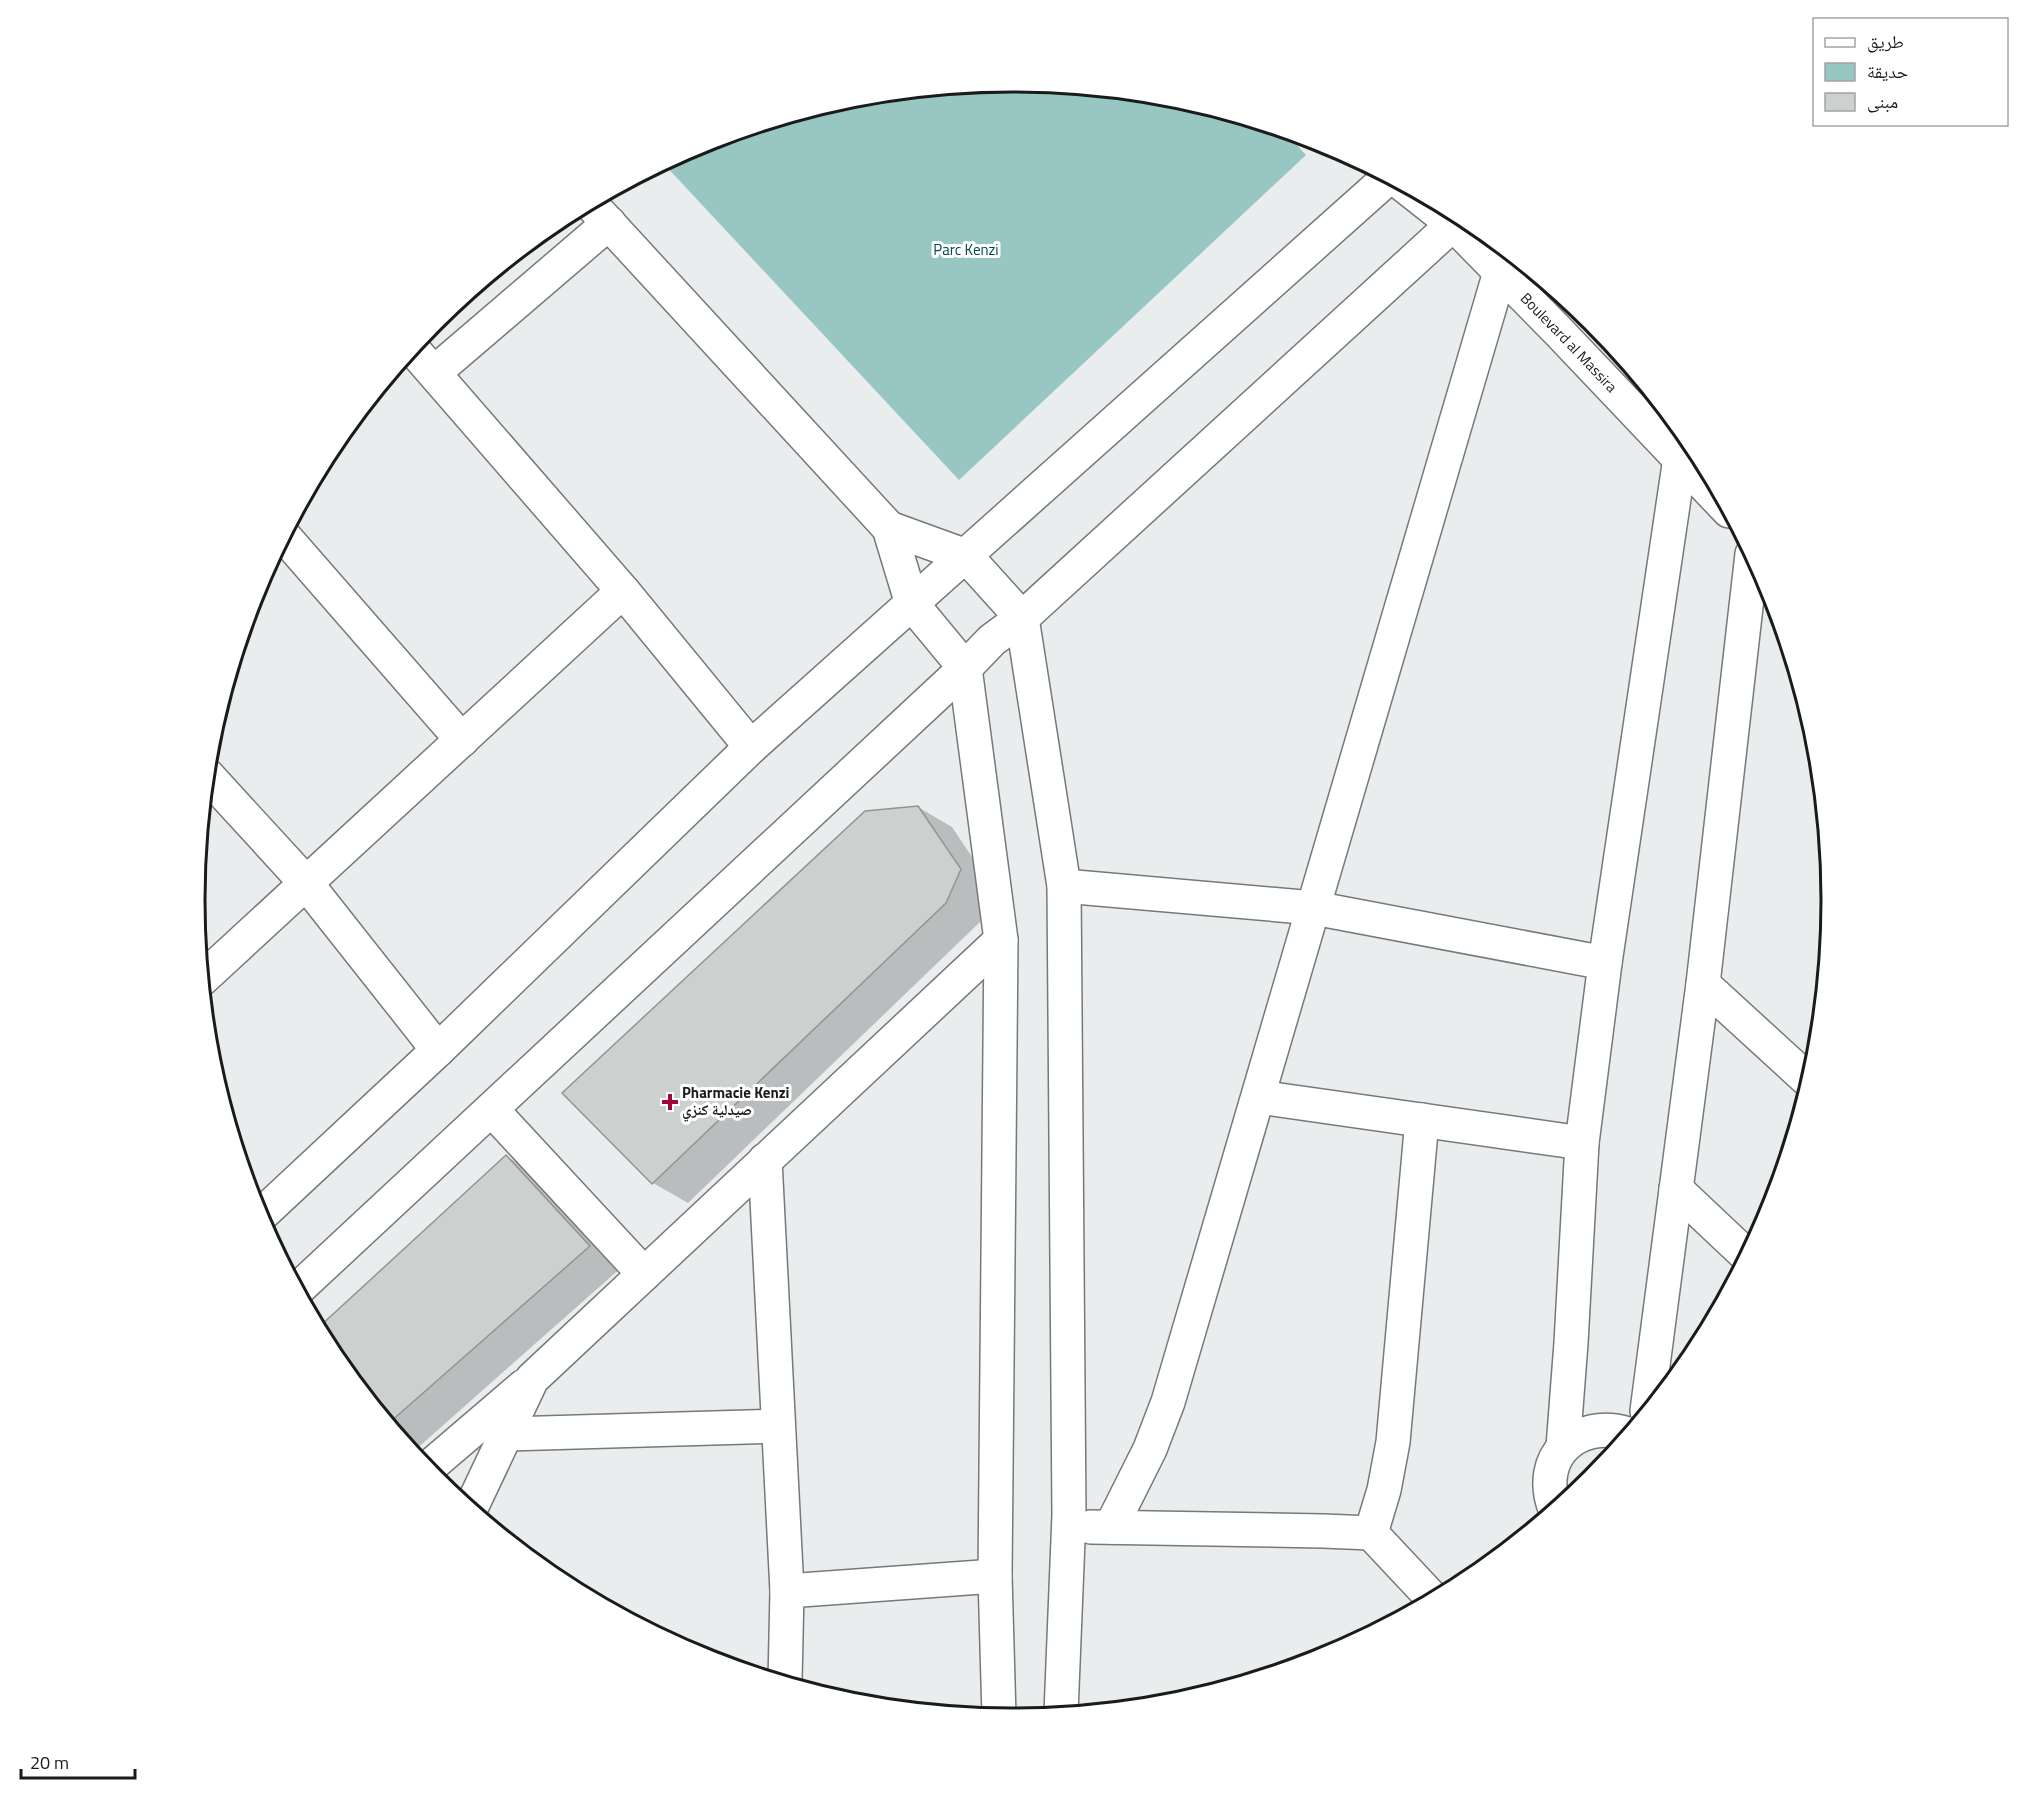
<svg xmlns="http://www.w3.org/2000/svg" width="2026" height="1799" font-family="'Titillium Web','Noto Naskh Arabic',sans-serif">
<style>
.green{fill:#97c6c3}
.shadow{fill:#0003}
.building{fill:#ccd0cf;stroke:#919594;stroke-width:1.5}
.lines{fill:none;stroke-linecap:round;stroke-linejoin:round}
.minor-casing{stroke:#767979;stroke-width:36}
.minor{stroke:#fff;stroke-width:33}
.poi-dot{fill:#a2053e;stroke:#fff;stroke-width:2}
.labels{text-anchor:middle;stroke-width:6;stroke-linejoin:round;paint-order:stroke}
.park-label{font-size:15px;fill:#044a48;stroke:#fff}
.street-label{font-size:15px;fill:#1a1c1c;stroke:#fff}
.poi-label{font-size:15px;font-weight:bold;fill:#1a1c1c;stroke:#fff;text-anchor:start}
.rim{fill:none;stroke:#1a1c1c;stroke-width:3}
</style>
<rect width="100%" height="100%" fill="#e9eded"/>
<path class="green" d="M 1013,81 L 1173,97 L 1283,130 L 1306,155 L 959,480 L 663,163 L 700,143 L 854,97 Z"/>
<path class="shadow" d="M 918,807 L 952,827 L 994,890 L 980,922 L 688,1203 L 653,1183 L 564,1093 Z
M 506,1156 L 540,1176 L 623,1266 L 413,1452 L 332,1354 Z"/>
<path class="building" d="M 918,806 L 961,869 L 946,903 L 652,1184 L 562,1093 L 865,811 Z
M 506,1155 L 590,1246 L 389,1423 L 332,1354 L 318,1328 Z"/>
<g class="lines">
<g class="minor-casing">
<g id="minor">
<path id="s1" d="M 1401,183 L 1453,224 L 1558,331 L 1729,511"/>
<path d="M 589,202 L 889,528 L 912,604 L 965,668 L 1001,940 L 995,1576 L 999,1717"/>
<path d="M 412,348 L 623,591 L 751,747"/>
<path d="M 435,372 L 609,223"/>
<path d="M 889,528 L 966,556 L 1022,618 L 1064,886 L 1069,1515 L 1061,1713"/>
<path d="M 284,536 L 462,740"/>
<path d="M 207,775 L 306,883 L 438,1050"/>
<path d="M 1064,886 L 1314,908 L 1605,963"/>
<path d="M 202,979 L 623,591"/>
<path d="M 1703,984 L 1809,1081"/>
<path d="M 1259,1097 L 1582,1143"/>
<path d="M 492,1110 L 644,1274"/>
<path d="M 765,1160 L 787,1591"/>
<path d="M 1676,1189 L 1746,1255"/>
<path d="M 259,1217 L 438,1050 L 751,747 L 1389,177"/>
<path d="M 298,1289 L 965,668 L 992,640 L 1022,618 L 1462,216"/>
<path d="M 1647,1411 L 1703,984 L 1752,554"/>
<path d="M 506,1434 L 778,1426"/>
<path d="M 1563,1447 L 1571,1343 L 1582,1143 L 1605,963 L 1680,458 L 1693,444"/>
<path d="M 427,1469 L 524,1386"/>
<path d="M 471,1508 L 532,1379 L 1001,940"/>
<path d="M 1555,1509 C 1535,1457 1577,1418 1628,1434"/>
<path d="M 1091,1527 L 1323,1531 L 1371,1533 L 1384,1490 L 1393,1442 L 1422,1120"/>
<path d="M 1111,1527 L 1150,1449 L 1168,1402 L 1500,272"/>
<path d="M 1371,1533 L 1433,1599"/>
<path d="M 785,1681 L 787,1591 L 995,1576"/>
</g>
</g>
<use href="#minor" class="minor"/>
</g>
<path class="poi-dot" d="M667 1093h6v6h6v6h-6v6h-6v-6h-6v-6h6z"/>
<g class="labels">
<g class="park-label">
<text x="966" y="255">Parc Kenzi</text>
</g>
<g class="street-label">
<text dy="5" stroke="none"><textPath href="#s1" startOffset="232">Boulevard al Massira</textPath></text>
</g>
<g class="poi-label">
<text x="682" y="1098">Pharmacie Kenzi<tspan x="682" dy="17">صيدلية كنزي</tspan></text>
</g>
</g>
<path d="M0 0H2026V1799H0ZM205 900a808 808 0 1 1 1616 0a808 808 0 1 1-1616 0Z" fill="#fff" fill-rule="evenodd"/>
<path class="rim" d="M205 900a808 808 0 1 1 1616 0a808 808 0 1 1-1616 0Z"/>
<rect x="1813" y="18" width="195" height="108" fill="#ffffff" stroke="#a3a4a4" stroke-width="1.5"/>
<rect x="1825" y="38" width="30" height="9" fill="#ffffff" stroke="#a3a4a4" stroke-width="1.5"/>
<text x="1867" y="48" font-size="18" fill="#1a1c1c">طريق</text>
<rect x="1825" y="63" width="30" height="18" fill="#97c6c3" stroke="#a3a4a4" stroke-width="1.5"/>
<text x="1867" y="78" font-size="18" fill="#1a1c1c">حديقة</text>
<rect x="1825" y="93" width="30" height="18" fill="#ccd0cf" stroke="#a3a4a4" stroke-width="1.5"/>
<text x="1867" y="108" font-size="18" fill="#1a1c1c">مبنى</text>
<path d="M21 1769v9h114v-9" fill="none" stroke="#1a1c1c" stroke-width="3"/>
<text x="30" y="1769" font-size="18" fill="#1a1c1c" stroke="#ffffff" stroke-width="4.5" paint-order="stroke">20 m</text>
</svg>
